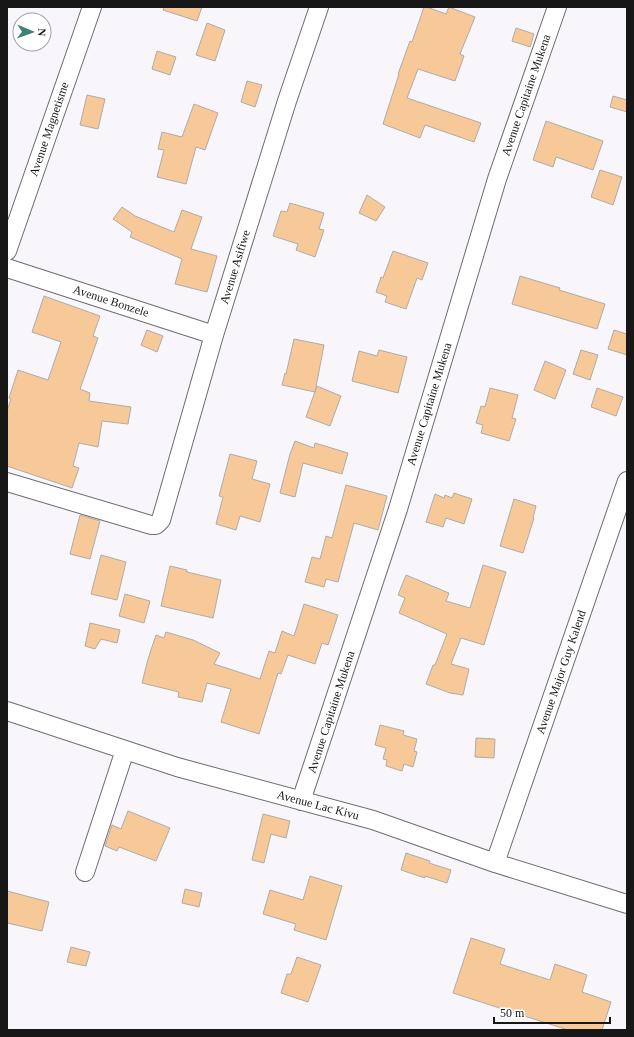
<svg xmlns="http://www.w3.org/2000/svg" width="634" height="1037" font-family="Georgia,serif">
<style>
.building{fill:#f7c898;stroke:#afaca9}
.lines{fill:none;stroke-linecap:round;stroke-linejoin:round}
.minor-casing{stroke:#6e6d70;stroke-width:20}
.minor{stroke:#fff;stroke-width:18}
.labels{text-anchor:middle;stroke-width:3.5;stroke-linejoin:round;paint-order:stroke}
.street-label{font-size:12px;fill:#171718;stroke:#fff}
</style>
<rect width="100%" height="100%" fill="#f8f6fa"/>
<path class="building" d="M 164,7 L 202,7 L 197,21 L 163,10 Z
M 424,7 L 427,7 L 446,14 L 449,7 L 475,17 L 460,54 L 464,56 L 455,81 L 418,69 L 407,98 L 481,123 L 474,142 L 425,125 L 420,138 L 383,124 L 399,74 L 398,74 L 410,41 L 412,42 Z
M 207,23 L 225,30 L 215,61 L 196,55 Z
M 516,28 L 534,34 L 530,47 L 512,41 Z
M 157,51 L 176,57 L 170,75 L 152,69 Z
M 247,81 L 262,85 L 255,107 L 241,102 Z
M 87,95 L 105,99 L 98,129 L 80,125 Z
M 613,96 L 627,100 L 627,112 L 610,107 Z
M 194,104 L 218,113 L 205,150 L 196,147 L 186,184 L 157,177 L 164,150 L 158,149 L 162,132 L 182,137 Z
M 546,121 L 603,141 L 593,170 L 556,157 L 553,167 L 533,160 Z
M 600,170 L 622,177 L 613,205 L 591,197 Z
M 367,195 L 385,207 L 376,221 L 359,213 Z
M 290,203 L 324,213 L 319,229 L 324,230 L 315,257 L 296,250 L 298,244 L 273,236 L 281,211 L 287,212 Z
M 122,207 L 135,216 L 174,232 L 182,210 L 202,217 L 191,249 L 217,256 L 207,292 L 175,284 L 182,259 L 130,237 L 132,232 L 113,219 Z
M 393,251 L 428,263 L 422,280 L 417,278 L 406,309 L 385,302 L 387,296 L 376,292 L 381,277 L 383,278 Z
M 520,276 L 560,288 L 559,290 L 605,304 L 597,329 L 512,304 Z
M 44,296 L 100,316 L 93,336 L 98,338 L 80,389 L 90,393 L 89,401 L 131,407 L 128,424 L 102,421 L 98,447 L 79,443 L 73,466 L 79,468 L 72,488 L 7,466 L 7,411 L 11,399 L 9,398 L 18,370 L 48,380 L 61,342 L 32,332 Z
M 147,330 L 163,336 L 157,352 L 141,345 Z
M 614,330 L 627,334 L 627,355 L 608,349 Z
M 294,339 L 324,345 L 315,392 L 282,385 L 285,373 L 286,374 Z
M 379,350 L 407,357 L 398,393 L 352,381 L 359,351 L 377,356 Z
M 581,350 L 598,355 L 590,380 L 573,374 Z
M 545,361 L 566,370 L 555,399 L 534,390 Z
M 317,386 L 341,396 L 330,426 L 306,417 Z
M 490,388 L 518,395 L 512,418 L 516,419 L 509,441 L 481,433 L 483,425 L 476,423 L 481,406 L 485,407 Z
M 597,388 L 623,397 L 616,416 L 591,407 Z
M 295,441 L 314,448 L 315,443 L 348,453 L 342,474 L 303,463 L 295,497 L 280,493 L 290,454 Z
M 230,454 L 257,461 L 252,479 L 270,484 L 260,522 L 240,516 L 236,530 L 216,524 L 223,497 L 219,496 Z
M 346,485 L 387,496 L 378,530 L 354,523 L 338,582 L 326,579 L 324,587 L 305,582 L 312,557 L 320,559 L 326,536 L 332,538 Z
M 454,493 L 472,499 L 464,524 L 446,518 L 443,527 L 426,522 L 435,494 L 444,498 L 445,495 L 452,498 Z
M 514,499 L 536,506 L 533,518 L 534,518 L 523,553 L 500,546 Z
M 80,515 L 100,521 L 90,559 L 70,554 Z
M 101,555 L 126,562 L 117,600 L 91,594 Z
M 483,565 L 506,572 L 484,645 L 461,638 L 451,664 L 469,669 L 463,695 L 450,693 L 426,684 L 433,665 L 435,665 L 447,634 L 399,613 L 405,598 L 398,595 L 406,575 L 449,593 L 446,601 L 470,608 Z
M 170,566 L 187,570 L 187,572 L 221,580 L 213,618 L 161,606 Z
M 125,594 L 150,601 L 144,623 L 119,616 Z
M 304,604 L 338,615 L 328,645 L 322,643 L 315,664 L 288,655 L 281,674 L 278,673 L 259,734 L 221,722 L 231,689 L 207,683 L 202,702 L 178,697 L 179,692 L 142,683 L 148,659 L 156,635 L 164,638 L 166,632 L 193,640 L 220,653 L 214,664 L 260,679 L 269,651 L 275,653 L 282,631 L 294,636 Z
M 90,623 L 120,630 L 117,643 L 101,639 L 95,649 L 85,646 Z
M 380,725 L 404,731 L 403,735 L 417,739 L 414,751 L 417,752 L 413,767 L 404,764 L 402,771 L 386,766 L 387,760 L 383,759 L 386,748 L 375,745 Z
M 476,738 L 495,739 L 494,758 L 475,757 Z
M 128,811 L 170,828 L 156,861 L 119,847 L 117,851 L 105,846 L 112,825 L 121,829 Z
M 263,814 L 290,821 L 286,838 L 271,834 L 264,863 L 252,860 Z
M 406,853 L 430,861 L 429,863 L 451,870 L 447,883 L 425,876 L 425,878 L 401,870 Z
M 310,876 L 342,886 L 326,940 L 294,930 L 296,924 L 263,914 L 270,890 L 303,900 Z
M 185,889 L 202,893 L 199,907 L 182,903 Z
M 7,891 L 49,902 L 42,931 L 7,923 Z
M 471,938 L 505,949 L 500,964 L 550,980 L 555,964 L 587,975 L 582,992 L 611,1002 L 602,1030 L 568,1030 L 453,993 Z
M 71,947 L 90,952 L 86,966 L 67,962 Z
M 297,957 L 321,965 L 308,1002 L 281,993 L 287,974 L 291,974 Z"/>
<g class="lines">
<g class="minor-casing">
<path id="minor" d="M 7,251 L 92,7
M 7,268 L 214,335
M 7,482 L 151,525 L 156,525 L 161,520 L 214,335 L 287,101 L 319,7
M 7,711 L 177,767 L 373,820 L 495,863 L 627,904
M 301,801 L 398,509 L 497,179 L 557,7
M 495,863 L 627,481
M 85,872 L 125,750"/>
</g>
<use href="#minor" class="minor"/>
</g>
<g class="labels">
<g class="street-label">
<text transform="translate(526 95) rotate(-71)" y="4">Avenue Capitaine Mukena</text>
<text transform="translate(49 129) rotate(-71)" y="4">Avenue Magnetisme</text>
<text transform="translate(235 267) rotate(-73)" y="4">Avenue Asifiwe</text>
<text transform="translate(111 301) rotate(18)" y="4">Avenue Bonzele</text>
<text transform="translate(429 404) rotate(-73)" y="4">Avenue Capitaine Mukena</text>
<text transform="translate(561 672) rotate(-71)" y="4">Avenue Major Guy Kalend</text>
<text transform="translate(331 712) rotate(-72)" y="4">Avenue Capitaine Mukena</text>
<text transform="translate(318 805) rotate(15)" y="4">Avenue Lac Kivu</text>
</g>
</g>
<rect width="634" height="1037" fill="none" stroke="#171718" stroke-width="16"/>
<g transform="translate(32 32) rotate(92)"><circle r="19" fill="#ffffff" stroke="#a2a2a3"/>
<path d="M0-3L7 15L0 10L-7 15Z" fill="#3d8276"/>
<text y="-6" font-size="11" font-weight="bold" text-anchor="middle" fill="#171718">N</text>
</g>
<path d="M494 1017v6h116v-6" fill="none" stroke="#171718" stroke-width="2"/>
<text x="500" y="1017" font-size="12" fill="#171718" stroke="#ffffff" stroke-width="3" paint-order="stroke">50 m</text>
</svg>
